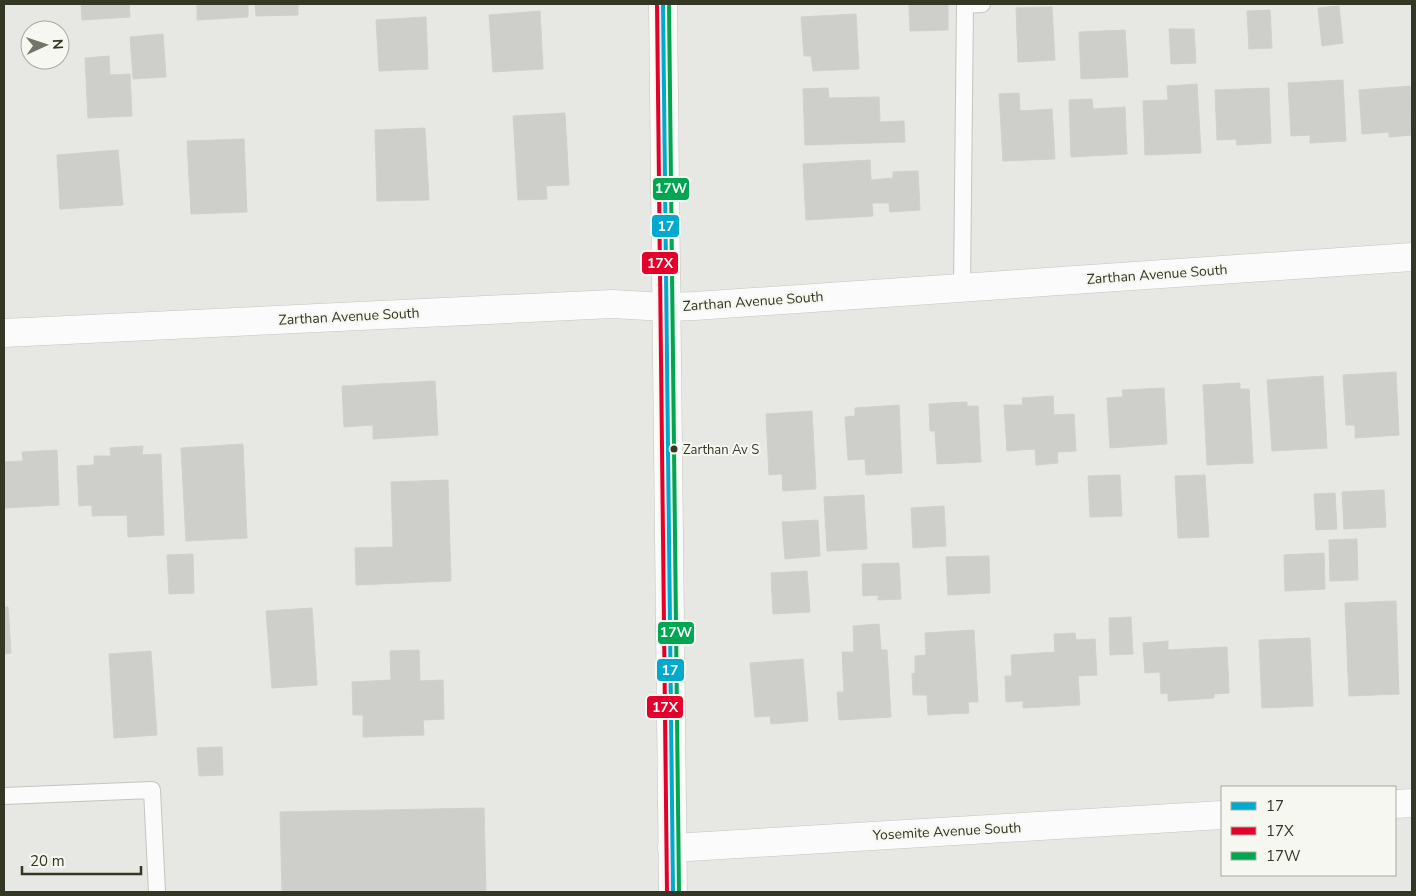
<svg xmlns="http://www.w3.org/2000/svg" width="1416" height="896" font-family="'Nunito Sans',sans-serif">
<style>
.building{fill:#cecfca;stroke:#d0d0cc}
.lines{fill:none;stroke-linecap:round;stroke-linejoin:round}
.lane-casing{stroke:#c4c4c0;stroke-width:18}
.street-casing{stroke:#c4c4c0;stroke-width:29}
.secondary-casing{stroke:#c4c4bf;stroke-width:29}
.lane{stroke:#fbfbfb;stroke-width:16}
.street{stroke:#fbfbfb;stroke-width:28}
.secondary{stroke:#fbfbfb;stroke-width:28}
.bus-1-casing{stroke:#f6f7f1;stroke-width:8}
.bus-2-casing{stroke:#f6f7f1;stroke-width:8}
.bus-3-casing{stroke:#f6f7f1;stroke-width:8}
.bus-1{stroke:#00a9ce;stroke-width:4}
.bus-2{stroke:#e4002b;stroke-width:4}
.bus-3{stroke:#00a651;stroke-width:4}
.bus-dot{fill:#323824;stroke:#f6f7f1;stroke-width:2}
.labels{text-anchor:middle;stroke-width:4;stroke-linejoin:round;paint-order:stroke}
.bus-label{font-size:13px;fill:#323824;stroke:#f6f7f1;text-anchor:start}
.street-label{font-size:14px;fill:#323824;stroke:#f6f7f1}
.line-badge{stroke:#f6f7f1;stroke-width:2}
.badge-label{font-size:14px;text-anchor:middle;font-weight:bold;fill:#fff}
</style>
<rect width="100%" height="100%" fill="#e7e7e3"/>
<path class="building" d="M 81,4 L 129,4 L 130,17 L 82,20 Z
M 197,4 L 248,4 L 248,17 L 197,20 Z
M 255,4 L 298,4 L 298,15 L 256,16 Z
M 909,4 L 948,4 L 948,30 L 910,31 Z
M 1339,6 L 1343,43 L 1322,46 L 1318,8 Z
M 1052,7 L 1055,60 L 1018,62 L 1016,8 Z
M 1270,10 L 1272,48 L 1249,49 L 1247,11 Z
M 540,11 L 543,69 L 493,72 L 489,15 Z
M 856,14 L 859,69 L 813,71 L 811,56 L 804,56 L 801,17 Z
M 426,17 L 428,69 L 379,71 L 376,20 Z
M 1169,29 L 1194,29 L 1196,63 L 1171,64 Z
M 1125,30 L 1128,77 L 1081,79 L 1079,32 Z
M 163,34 L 166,77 L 133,79 L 130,37 Z
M 109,56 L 110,75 L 130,74 L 132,116 L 88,118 L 85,58 Z
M 1343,80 L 1346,141 L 1310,143 L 1310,135 L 1291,136 L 1288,83 Z
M 1197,84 L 1201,153 L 1145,155 L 1143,101 L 1168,100 L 1167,86 Z
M 1410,86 L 1412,135 L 1389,137 L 1389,132 L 1362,134 L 1359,90 Z
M 828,88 L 829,98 L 879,97 L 880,122 L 904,121 L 905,142 L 805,145 L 803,89 Z
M 1269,88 L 1271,143 L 1237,145 L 1236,139 L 1217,140 L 1215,90 Z
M 1019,93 L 1020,111 L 1052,109 L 1055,159 L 1003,161 L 999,94 Z
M 1092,99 L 1093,109 L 1125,107 L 1127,154 L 1071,157 L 1069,100 Z
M 565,113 L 569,185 L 546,186 L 547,199 L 518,200 L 513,116 Z
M 425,128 L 429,200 L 377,201 L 375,130 Z
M 244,139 L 247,212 L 191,214 L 187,141 Z
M 118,150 L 123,205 L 60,209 L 57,155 Z
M 870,160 L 871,180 L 893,178 L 893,172 L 918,171 L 920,210 L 890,212 L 889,203 L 872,203 L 873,216 L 806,220 L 803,164 Z
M 1396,372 L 1399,435 L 1355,438 L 1355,425 L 1346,425 L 1343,375 Z
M 1323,376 L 1327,448 L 1272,451 L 1267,380 Z
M 435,381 L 438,435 L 373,439 L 373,425 L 344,427 L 342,386 Z
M 1240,383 L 1240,389 L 1249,389 L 1253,463 L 1207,465 L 1203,385 Z
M 1164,388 L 1167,444 L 1110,448 L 1107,398 L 1123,397 L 1122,390 Z
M 1053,396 L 1054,415 L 1074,414 L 1076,451 L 1057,452 L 1058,463 L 1036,465 L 1035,449 L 1007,451 L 1004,405 L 1023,405 L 1022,398 Z
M 967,402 L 967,406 L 978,406 L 981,462 L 937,464 L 935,431 L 930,431 L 929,404 Z
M 899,405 L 902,473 L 866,475 L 865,459 L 848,460 L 845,417 L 855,416 L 855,408 Z
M 812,411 L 816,489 L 783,491 L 782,474 L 769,475 L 766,414 Z
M 243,444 L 247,538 L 186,541 L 181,448 Z
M 143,446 L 142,455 L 161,454 L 164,535 L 128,537 L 127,515 L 92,516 L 92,505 L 79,506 L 77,466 L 94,465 L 94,456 L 111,456 L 110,448 Z
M 57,450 L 59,505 L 4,508 L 4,462 L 23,461 L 22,452 Z
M 1120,475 L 1122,516 L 1090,517 L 1088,476 Z
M 1205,475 L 1209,537 L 1178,538 L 1175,476 Z
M 448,480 L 451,581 L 356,585 L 355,548 L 393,547 L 391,482 Z
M 1384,490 L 1386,527 L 1344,529 L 1342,492 Z
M 1335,493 L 1337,529 L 1316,530 L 1314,494 Z
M 864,495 L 867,549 L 827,551 L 824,497 Z
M 944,506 L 946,546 L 913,548 L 911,508 Z
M 818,520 L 820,556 L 785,559 L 782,522 Z
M 1357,539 L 1358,580 L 1330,581 L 1329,540 Z
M 1324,553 L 1325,589 L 1285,591 L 1284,555 Z
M 193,554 L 194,593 L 169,594 L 167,555 Z
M 989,556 L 990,593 L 948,595 L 946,557 Z
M 899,563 L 901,599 L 878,600 L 878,595 L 863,596 L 862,564 Z
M 807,571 L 810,612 L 773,614 L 771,573 Z
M 1396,601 L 1399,694 L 1349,696 L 1345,603 Z
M 4,607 L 8,607 L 11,653 L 4,654 Z
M 312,608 L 317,685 L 272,688 L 266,611 Z
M 1131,617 L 1133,654 L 1110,655 L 1109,618 Z
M 879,624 L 881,650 L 887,650 L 891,717 L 839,720 L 837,692 L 844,692 L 842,652 L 854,652 L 853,626 Z
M 974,630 L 978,702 L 968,702 L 969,713 L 928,715 L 927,695 L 913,695 L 912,674 L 915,673 L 915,656 L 926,655 L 925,633 Z
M 1075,633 L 1076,640 L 1095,639 L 1097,675 L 1078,676 L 1080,705 L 1023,708 L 1023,701 L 1006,702 L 1005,676 L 1012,676 L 1011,655 L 1055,652 L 1054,634 Z
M 1310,638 L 1313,706 L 1262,708 L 1259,640 Z
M 1168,641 L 1168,650 L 1227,647 L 1229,693 L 1214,694 L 1214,698 L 1168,701 L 1168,693 L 1161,694 L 1160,672 L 1145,673 L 1143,643 Z
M 419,650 L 420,681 L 443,680 L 444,719 L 423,720 L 424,735 L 363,737 L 363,715 L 353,715 L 352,682 L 391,680 L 390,651 Z
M 151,651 L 157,735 L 114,738 L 109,654 Z
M 803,659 L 808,721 L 771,724 L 770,716 L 755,717 L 750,663 Z
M 222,747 L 223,775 L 199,776 L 197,748 Z
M 484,808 L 486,892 L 282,892 L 280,812 Z"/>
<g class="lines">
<g class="lane-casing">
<path id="lane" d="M 962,288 L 965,5 L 982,4
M 4,796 L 152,790 L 157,892"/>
</g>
<g class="street-casing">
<path id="street" d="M 4,333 L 612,304 L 666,307 L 695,306 L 1412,257
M 1395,804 L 1412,803
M 672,848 L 1222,815"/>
</g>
<g class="secondary-casing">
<path id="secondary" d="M 663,4 L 673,892"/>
</g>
<use href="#lane" class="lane"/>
<use href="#street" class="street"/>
<use href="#secondary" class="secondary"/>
<g class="bus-1-casing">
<path id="bus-1" d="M 663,4 L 673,892"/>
</g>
<g class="bus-2-casing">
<path id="bus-2" d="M 657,4 L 667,892"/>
</g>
<g class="bus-3-casing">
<path id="bus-3" d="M 669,4 L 679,892"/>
</g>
<use href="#bus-1" class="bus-1"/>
<use href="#bus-2" class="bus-2"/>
<use href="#bus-3" class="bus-3"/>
</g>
<circle class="bus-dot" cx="674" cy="449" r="4.5"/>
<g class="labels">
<g class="bus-label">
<text x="683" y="454">Zarthan Av S</text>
</g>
<g class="street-label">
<text transform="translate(1157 274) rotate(-4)" y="5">Zarthan Avenue South</text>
<text transform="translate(753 301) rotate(-4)" y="5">Zarthan Avenue South</text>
<text transform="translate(349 316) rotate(-3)" y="5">Zarthan Avenue South</text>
<text transform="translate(947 831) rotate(-3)" y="5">Yosemite Avenue South</text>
</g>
</g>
<g class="line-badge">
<rect x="652" y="177" width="38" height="24" rx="5" fill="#00a651"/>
<rect x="651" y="214" width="29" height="24" rx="5" fill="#00a9ce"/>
<rect x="641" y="251" width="38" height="24" rx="5" fill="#e4002b"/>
<rect x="657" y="621" width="38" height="24" rx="5" fill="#00a651"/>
<rect x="656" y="658" width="29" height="24" rx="5" fill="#00a9ce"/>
<rect x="646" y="695" width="38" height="24" rx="5" fill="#e4002b"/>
</g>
<g class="badge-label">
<text x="671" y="193">17W</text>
<text x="666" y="231">17</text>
<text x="660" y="268">17X</text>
<text x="676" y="637">17W</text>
<text x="670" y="675">17</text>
<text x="665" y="712">17X</text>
</g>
<rect width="1416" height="896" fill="none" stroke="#323824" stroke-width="10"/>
<rect x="1221" y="786" width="175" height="90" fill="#f6f7f1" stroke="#a8ab9f"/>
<rect x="1231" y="802" width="25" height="8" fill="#00a9ce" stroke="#a8ab9f"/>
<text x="1266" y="811" font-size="15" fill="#323824">17</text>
<rect x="1231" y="827" width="25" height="8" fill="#e4002b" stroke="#a8ab9f"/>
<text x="1266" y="836" font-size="15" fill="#323824">17X</text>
<rect x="1231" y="852" width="25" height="8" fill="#00a651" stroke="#a8ab9f"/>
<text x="1266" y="861" font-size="15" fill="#323824">17W</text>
<g transform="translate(45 45) rotate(87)"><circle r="24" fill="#f6f7f1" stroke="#a8ab9f"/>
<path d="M0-4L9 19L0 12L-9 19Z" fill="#717567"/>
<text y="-8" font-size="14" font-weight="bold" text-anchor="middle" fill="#323824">N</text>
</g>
<path d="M22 866v8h119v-8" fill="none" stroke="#323824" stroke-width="2.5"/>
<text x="30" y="866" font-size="15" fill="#323824" stroke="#f6f7f1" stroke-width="4" paint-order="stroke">20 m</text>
</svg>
